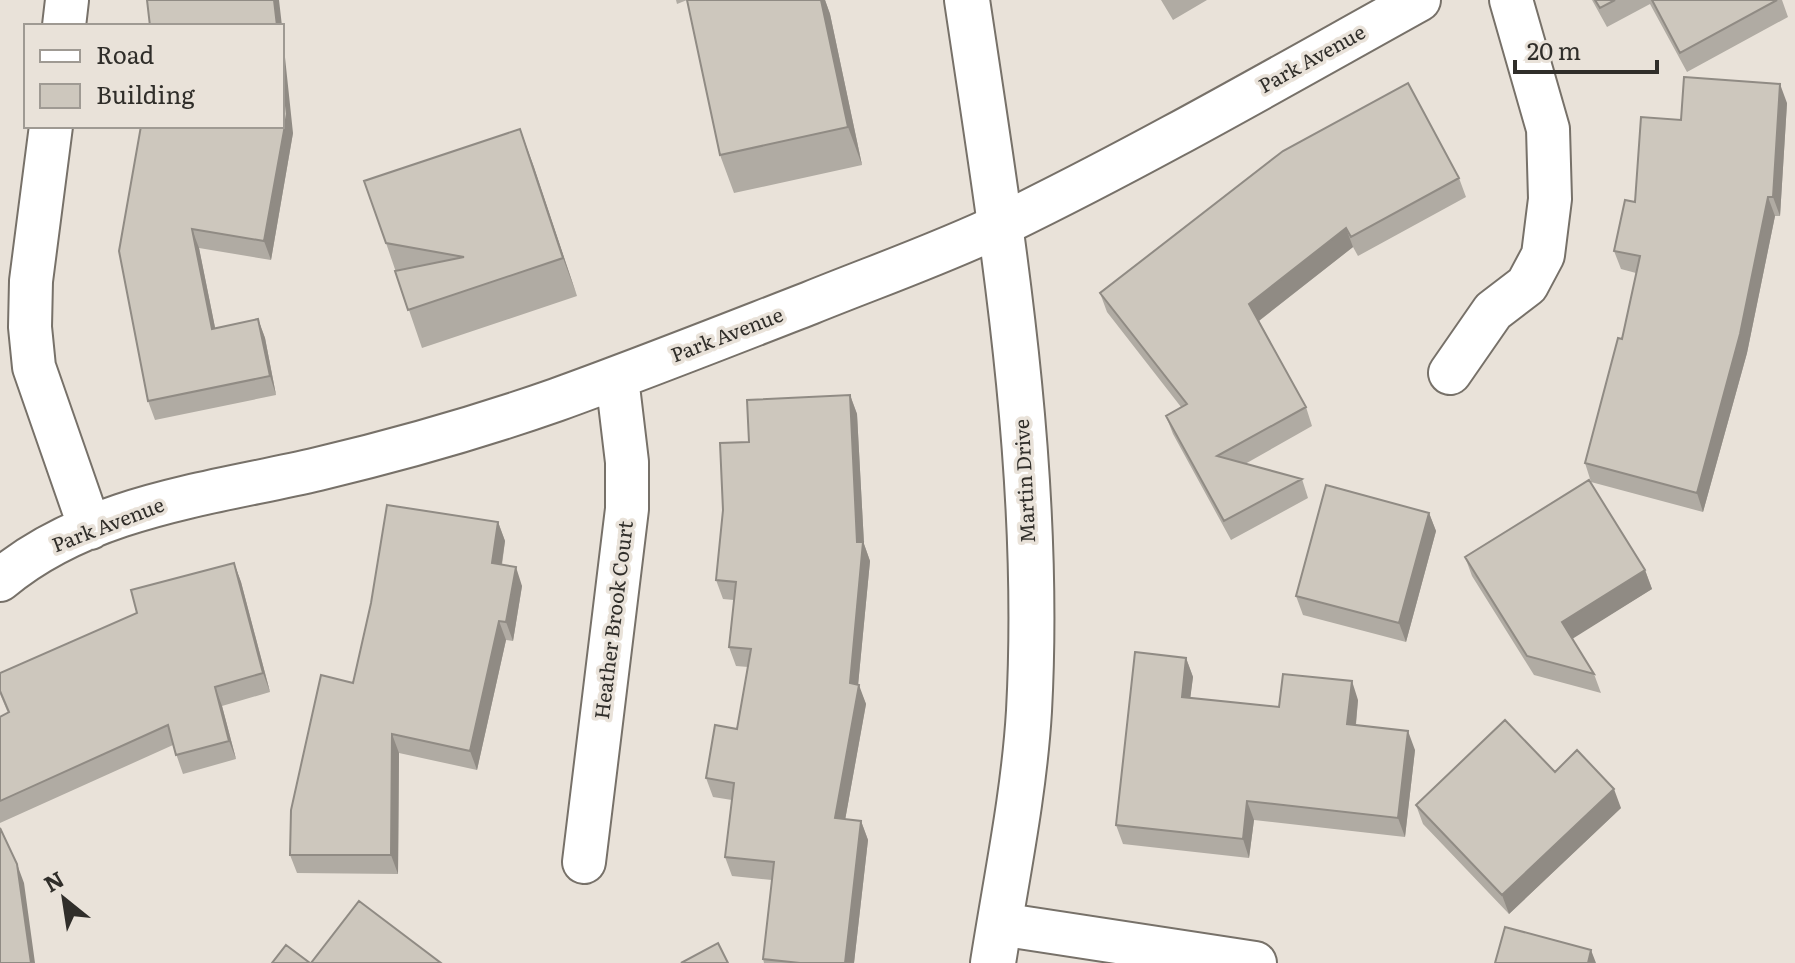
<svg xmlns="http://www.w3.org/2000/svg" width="1795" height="963" font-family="Literata,serif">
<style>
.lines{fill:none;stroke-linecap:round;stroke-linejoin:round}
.minor-casing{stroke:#777169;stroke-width:46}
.tertiary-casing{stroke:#777169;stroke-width:48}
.minor{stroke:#fff;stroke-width:42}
.tertiary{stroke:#fff;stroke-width:44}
.wall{fill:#b0aba3}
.shaded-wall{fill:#908b84}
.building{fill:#cdc7bd;stroke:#908b84;stroke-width:2}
.labels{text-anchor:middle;stroke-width:7;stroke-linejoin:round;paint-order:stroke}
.street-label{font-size:20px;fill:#302e2a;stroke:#e9e2d9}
</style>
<rect width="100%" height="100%" fill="#e9e2d9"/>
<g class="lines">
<g class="minor-casing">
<path id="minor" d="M 64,26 L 67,0
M 51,126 L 31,281 L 30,327 L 34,367 L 90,528
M 1450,373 L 1493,311 L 1527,285 L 1543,255 L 1550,199 L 1548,129 L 1511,0
M 0,580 C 88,506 211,494 318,469 C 398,450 479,427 556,400 C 642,369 725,336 810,303 C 874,277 940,254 1003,224 C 1145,155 1282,76 1419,0
M 584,862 L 627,509 L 627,462 L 617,378
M 999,924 L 1255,963"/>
</g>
<g class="tertiary-casing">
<path id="tertiary" d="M 967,0 C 1002,235 1042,472 1029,711 C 1024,795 1006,880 993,963"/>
</g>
<use href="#minor" class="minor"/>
<use href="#tertiary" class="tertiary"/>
</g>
<path class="wall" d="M 676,0 L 825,0 L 830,14 L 862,165 L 734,193 L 720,155 L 687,0 L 677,4 Z
M 1161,0 L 1207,0 L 1173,20 Z
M 1592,0 L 1782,0 L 1788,17 L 1687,72 L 1650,4 L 1607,27 Z
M 1787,103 L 1780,216 L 1775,216 L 1747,353 L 1703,512 L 1591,482 L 1585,463 L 1622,339 L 1636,273 L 1621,269 L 1614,251 L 1635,202 L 1681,120 Z
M 141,126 L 293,133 L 271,260 L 199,248 L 215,328 L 258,319 L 265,338 L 276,395 L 155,420 L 148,401 Z
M 520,129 L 577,296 L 422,348 L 386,243 Z
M 1459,178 L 1466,197 L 1358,256 L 1353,247 L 1259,321 L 1306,407 L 1312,426 L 1245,464 L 1302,479 L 1308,498 L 1231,540 L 1173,434 L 1166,416 L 1181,407 L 1107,312 L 1100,293 Z
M 850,395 L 857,414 L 864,544 L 870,561 L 858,685 L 866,704 L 845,820 L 861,821 L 868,840 L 854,963 L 764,963 L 763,959 L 772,880 L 732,876 L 725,857 L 732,800 L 713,797 L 706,778 L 737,729 L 748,667 L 736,666 L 729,647 L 734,600 L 723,599 L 716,580 L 749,442 Z
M 1429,513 L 1436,531 L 1406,642 L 1303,615 L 1296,596 Z
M 498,522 L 505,541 L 502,565 L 522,586 L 513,641 L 506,640 L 477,770 L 399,753 L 398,874 L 297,873 L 290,855 L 353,683 Z
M 1465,557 L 1645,570 L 1652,589 L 1572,638 L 1594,674 L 1601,693 L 1534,675 L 1472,576 Z
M 234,563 L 241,582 L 270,692 L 222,706 L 236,759 L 183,774 L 173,745 L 0,823 L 0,717 L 8,713 L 0,694 L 0,673 L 137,613 Z
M 1186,658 L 1193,677 L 1190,698 L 1279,707 L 1358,700 L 1356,725 L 1415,750 L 1405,837 L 1254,820 L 1249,858 L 1123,844 L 1116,825 Z
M 1416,805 L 1621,808 L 1509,914 L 1423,824 Z"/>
<path class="shaded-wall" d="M 274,0 L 279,0 L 282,26 L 277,26 Z
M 821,0 L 825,0 L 830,14 L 862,165 L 848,127 Z
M 282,29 L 293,133 L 271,260 L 264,241 L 282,73 Z
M 1780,84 L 1787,103 L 1780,216 L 1773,197 Z
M 520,129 L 534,167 L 577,296 L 563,258 Z
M 1768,197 L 1775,216 L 1747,353 L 1703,512 L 1697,493 Z
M 1346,228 L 1353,247 L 1256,323 L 1249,304 Z
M 192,229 L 199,248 L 219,347 L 212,329 Z
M 258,319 L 265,338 L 276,395 L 270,376 Z
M 850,395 L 857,414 L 864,544 L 870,561 L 857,696 L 859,685 L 866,704 L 842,837 L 835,818 L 850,683 Z
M 1429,513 L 1436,531 L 1406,642 L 1399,623 Z
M 498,522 L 505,541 L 499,582 L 492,563 Z
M 234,563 L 241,582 L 270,692 L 263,673 Z
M 516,567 L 522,586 L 513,641 L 506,622 Z
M 1645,570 L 1652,589 L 1569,641 L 1562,622 Z
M 499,621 L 506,640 L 477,770 L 470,751 Z
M 1186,658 L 1193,677 L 1188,716 L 1182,697 Z
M 1352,681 L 1358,700 L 1354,743 L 1347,724 Z
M 215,687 L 222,706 L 236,759 L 229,741 Z
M 1408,731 L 1415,750 L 1405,837 L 1398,818 Z
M 392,734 L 399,753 L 398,874 L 391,855 Z
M 1614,789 L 1621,808 L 1509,914 L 1502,895 Z
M 1247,801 L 1254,820 L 1249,858 L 1243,839 Z
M 861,821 L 868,840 L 854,963 L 845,963 Z
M 17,864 L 24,883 L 35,963 L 31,963 Z
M 1591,950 L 1596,963 L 1588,963 Z"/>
<path class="building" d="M 147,0 L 274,0 L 277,26 L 150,26 Z
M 687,0 L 821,0 L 848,127 L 720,155 Z
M 1595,0 L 1615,0 L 1600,8 Z
M 1652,0 L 1777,0 L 1680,53 Z
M 282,73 L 287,114 L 264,241 L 192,229 L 212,329 L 258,319 L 270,376 L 148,401 L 119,251 L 141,126 L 282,126 Z
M 1684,77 L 1780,84 L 1773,197 L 1768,197 L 1740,334 L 1697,493 L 1585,463 L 1618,338 L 1622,339 L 1640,256 L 1614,251 L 1625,200 L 1635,202 L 1641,117 L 1681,120 Z
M 1408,83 L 1459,178 L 1351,237 L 1346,228 L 1249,304 L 1306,407 L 1217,456 L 1302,479 L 1224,521 L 1166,416 L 1187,404 L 1100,293 L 1283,151 Z
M 520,129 L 563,258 L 408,310 L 395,271 L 464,257 L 386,243 L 364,181 Z
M 850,395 L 857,542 L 863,542 L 850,683 L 859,685 L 835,818 L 861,821 L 845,963 L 800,963 L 763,959 L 774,862 L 725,857 L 734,783 L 706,778 L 715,725 L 737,729 L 751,649 L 729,647 L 736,582 L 716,580 L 723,510 L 720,443 L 749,442 L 747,400 Z
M 1589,480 L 1645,570 L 1562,622 L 1594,674 L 1527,656 L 1465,557 Z
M 1326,485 L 1429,513 L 1399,623 L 1296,596 Z
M 387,505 L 498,522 L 492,563 L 516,567 L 506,622 L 499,621 L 470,751 L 392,734 L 391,855 L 290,855 L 291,810 L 321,675 L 353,683 L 371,603 Z
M 234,563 L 263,673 L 215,687 L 229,741 L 176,755 L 168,725 L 0,801 L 0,717 L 9,712 L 0,691 L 0,673 L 137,613 L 131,590 Z
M 1135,652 L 1186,658 L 1182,697 L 1279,707 L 1283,674 L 1352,681 L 1347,724 L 1408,731 L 1398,818 L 1247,801 L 1243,839 L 1116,825 Z
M 1505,720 L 1555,772 L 1577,750 L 1614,789 L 1502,895 L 1416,805 Z
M 0,828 L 17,864 L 31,963 L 0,963 Z
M 359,901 L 441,963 L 311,963 Z
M 1505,927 L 1591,950 L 1588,963 L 1495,963 Z
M 718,943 L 728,963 L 681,963 Z
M 286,945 L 310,963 L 272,963 Z"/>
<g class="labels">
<g class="street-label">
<text transform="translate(1312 59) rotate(-29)" y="7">Park Avenue</text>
<text transform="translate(727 335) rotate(-21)" y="7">Park Avenue</text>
<text transform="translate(1025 481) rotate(-93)" y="7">Martin Drive</text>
<text transform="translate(108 525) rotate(-21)" y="7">Park Avenue</text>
<text transform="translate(614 620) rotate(-83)" y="7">Heather Brook Court</text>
</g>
</g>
<rect x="24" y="24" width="260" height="104" fill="#e9e2d9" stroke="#9f9a93" stroke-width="2"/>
<rect x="40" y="50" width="40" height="12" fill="#ffffff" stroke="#9f9a93" stroke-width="2"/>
<text x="96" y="64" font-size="24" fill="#302e2a">Road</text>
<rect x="40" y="84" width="40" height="24" fill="#cdc7bd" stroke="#9f9a93" stroke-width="2"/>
<text x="96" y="104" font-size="24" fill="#302e2a">Building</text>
<g transform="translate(64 899) rotate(330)" stroke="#e9e2d9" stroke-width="6" paint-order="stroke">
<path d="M0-6L14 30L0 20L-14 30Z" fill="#302e2a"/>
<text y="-12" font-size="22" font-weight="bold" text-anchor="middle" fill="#302e2a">N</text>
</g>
<path d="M1515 60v12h142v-12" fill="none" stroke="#302e2a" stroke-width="4"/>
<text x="1527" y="60" font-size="24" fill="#302e2a" stroke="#e9e2d9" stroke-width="6" paint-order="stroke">20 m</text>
</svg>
